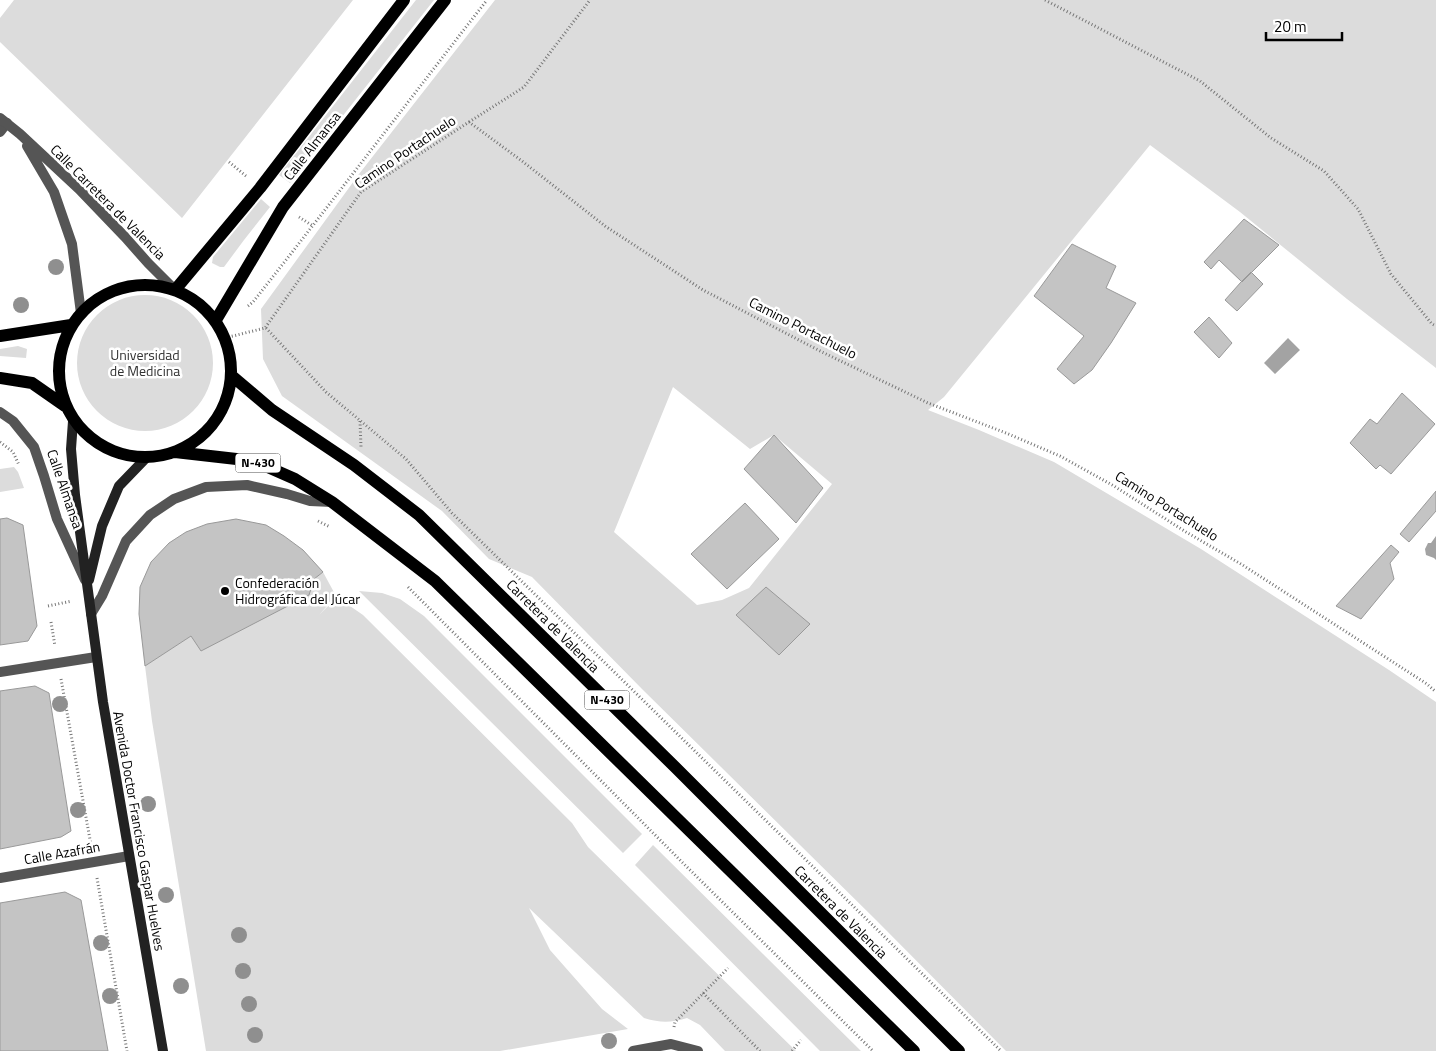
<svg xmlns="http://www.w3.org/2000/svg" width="1436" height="1051" font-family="'Titillium Web',sans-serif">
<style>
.green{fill:#dcdcdc;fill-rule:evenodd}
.water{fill:#a3a3a3}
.building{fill:#c4c4c4;stroke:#999}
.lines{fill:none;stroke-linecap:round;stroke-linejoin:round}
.path{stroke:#777;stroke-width:3;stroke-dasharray:1 2.5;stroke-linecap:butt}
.lane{stroke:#555;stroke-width:10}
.street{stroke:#555;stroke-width:10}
.secondary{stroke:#222;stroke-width:10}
.primary{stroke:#000;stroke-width:12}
.tree{fill:#8f8f8f}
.poi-dot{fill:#000;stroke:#fff;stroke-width:2}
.labels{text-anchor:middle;stroke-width:5;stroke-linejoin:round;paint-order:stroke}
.shield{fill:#fff;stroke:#4c4c4c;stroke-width:1}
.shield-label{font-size:12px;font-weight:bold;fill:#000}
.street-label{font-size:14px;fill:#000;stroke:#fff}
.park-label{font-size:14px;fill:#333;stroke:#fff}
.poi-label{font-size:14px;fill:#000;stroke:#fff;text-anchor:start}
</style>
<rect width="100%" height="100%" fill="#fff"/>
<path class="green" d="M 14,0 L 353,0 L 182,218 L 0,42 L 0,18 Z
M 416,0 L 434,0 L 290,183 L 279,175 Z
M 495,0 L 1436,0 L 1436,368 L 1347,299 L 1240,212 L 1150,145 L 944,397 L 928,410 L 979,430 L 1054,462 L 1201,549 L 1389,670 L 1436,702 L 1436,1051 L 1006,1051 L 876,920 L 642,689 L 532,577 L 489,559 L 442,511 L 282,396 L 263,359 L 261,309 L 359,174 ZM 673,387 L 750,449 L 774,435 L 832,484 L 749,588 L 722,600 L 697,605 L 614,532 Z
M 261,199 L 270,207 L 244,240 L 224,267 L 220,267 L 212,263 L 213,257 Z
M77 363a68 68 0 1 1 136 0a68 68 0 1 1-136 0Z
M 18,346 L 27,349 L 26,358 L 0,356 L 0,349 Z
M 14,467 L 18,472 L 24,488 L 0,492 L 0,469 Z
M 323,572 L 336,596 L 319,615 L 337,597 L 363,615 L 572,823 L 588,847 L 796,1051 L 725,1051 L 700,1025 L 687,1018 C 670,1023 661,1023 644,1018 L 529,908 L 550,950 L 602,1009 L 628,1029 L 500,1051 L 206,1051 L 152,721 L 145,666 L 191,636 L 201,651 L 314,579 Z
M 359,591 L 382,593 L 400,599 L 424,616 L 642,834 L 623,853 Z
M 653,845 L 861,1051 L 820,1051 L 635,865 Z"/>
<path class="water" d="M 1288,338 L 1300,350 L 1275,374 L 1264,363 Z
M 1436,536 L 1436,560 L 1434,558 L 1426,555 L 1425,549 L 1428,543 L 1431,543 Z"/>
<path class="building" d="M 1244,219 L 1279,245 L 1242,282 L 1219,260 L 1211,269 L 1204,262 Z
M 1072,244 L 1116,266 L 1106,288 L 1136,303 L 1111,343 L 1092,370 L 1074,384 L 1057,369 L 1084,336 L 1034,296 Z
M 1251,272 L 1263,284 L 1237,311 L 1225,300 L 1241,282 Z
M 1209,317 L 1232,343 L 1219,358 L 1194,332 Z
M 1402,393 L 1435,424 L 1391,474 L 1380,465 L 1376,469 L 1350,443 L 1370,419 L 1377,424 Z
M 774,435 L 823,488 L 796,523 L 744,469 Z
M 1436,491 L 1436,511 L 1409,542 L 1400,534 Z
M 745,503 L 779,539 L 727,589 L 691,554 Z
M 7,518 L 23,525 L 37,626 L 28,641 L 0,645 L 0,519 Z
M 236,519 L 266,525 L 284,536 L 303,550 L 323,572 L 314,579 L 309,595 L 201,651 L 191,636 L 145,666 L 139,614 L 140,587 L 151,562 L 169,543 L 186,532 L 207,524 Z
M 1391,545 L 1399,552 L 1390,563 L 1394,579 L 1361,619 L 1336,606 Z
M 766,587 L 810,624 L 779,655 L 736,615 Z
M 35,686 L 49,693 L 71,831 L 61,837 L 0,849 L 0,691 Z
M 65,892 L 81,900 L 108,1051 L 0,1051 L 0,903 Z"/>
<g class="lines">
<path class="path" d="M 1045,0 L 1200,81 L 1271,138 L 1324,171 L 1358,209 L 1391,274 L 1432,324 L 1436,326
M 469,122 L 524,87 L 590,0
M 229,162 L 246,176
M 299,217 L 313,226
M 248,306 L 253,302 C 332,202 409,100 487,0
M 266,328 L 326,392 L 406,459 L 452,513 L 1001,1051
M 225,338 L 265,328 L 361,192 L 469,122 L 522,161 L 605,226 L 703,290 L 822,352 L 928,403 L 1006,433 L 1060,456 L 1114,486 L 1186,532 L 1241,564 L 1427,684 L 1436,692
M 360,421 L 361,447
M 0,442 L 13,452 L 19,465
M 318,521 L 330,527
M 408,587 L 685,865 L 873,1051
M 48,606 L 72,601
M 51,622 L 55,646
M 61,679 L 91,845
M 97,878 L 127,1051
M 703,993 L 760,1051
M 674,1027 L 675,1022 L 728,968
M 792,1051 L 801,1040"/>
<path class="lane" d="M 0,132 L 7,123"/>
<path class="street" d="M 0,118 L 20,134 L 79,189 L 125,237 L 148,263 L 175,290
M 27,146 L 54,192 L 72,244 L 81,313
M 0,412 L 13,421 L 34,447 L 44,476 L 57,519 L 85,580
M 91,614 L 102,596 L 126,541 L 150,515 L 174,499 L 206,487 L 247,485 L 287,494 L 310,501 L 332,502
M 0,672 L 96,657
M 0,878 L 129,856
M 633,1051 L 671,1044 L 698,1051"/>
<path class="secondary" d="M 73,421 L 71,449 L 75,495 L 103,702 L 163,1051
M 89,580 L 102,526 L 119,486 L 146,458"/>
<path class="primary" d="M59 371a86 86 0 1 1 172 0a86 86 0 1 1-172 0Z
M 175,290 L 260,188 L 404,0
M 216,320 L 283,207 L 445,0
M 0,336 L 71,325
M 232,376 L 272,410 L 354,465 L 419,515 L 675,767 L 959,1051
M 0,378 L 32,383 L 65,406
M 175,452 L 254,461 L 295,479 L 332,502 L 435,581 L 914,1051"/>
</g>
<g class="tree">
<circle cx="56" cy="267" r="8"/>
<circle cx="21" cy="305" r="8"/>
<circle cx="60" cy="704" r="8"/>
<circle cx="148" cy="804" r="8"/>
<circle cx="78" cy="810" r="8"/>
<circle cx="166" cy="895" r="8"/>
<circle cx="239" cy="935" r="8"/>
<circle cx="101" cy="943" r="8"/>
<circle cx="243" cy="971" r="8"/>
<circle cx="181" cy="986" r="8"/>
<circle cx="110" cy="996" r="8"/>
<circle cx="249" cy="1004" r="8"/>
<circle cx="255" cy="1035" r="8"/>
<circle cx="609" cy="1041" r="8"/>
</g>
<circle class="poi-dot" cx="225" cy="591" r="5"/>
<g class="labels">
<g class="shield">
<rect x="235.5" y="453.5" width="45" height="19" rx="4"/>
<rect x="584.5" y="690.5" width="45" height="19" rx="4"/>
</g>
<g class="shield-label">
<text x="258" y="467">N-430</text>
<text x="607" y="704">N-430</text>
</g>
<g class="street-label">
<text transform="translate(312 146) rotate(-52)" y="5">Calle Almansa</text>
<text transform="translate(405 152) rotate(-34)" y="5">Camino Portachuelo</text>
<text transform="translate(108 202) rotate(45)" y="5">Calle Carretera de Valencia</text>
<text transform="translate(803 328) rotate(27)" y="5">Camino Portachuelo</text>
<text transform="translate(65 489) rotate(71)" y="5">Calle Almansa</text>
<text transform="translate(1167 506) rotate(32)" y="5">Camino Portachuelo</text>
<text transform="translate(553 626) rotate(45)" y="5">Carretera de Valencia</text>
<text transform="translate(139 831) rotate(80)" y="5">Avenida Doctor Francisco Gaspar Huelves</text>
<text transform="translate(62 853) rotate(-10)" y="5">Calle Azafrán</text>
<text transform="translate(841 912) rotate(45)" y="5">Carretera de Valencia</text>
</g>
<g class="park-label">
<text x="145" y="360">Universidad<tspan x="145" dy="16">de Medicina</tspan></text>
</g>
<g class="poi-label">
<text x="235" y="588">Confederación<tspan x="235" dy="16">Hidrográfica del Júcar</tspan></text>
</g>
</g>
<path d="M1266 32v8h76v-8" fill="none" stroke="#000000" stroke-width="2.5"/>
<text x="1274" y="32" font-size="15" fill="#000000" stroke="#ffffff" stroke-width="4" paint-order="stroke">20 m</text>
</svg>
